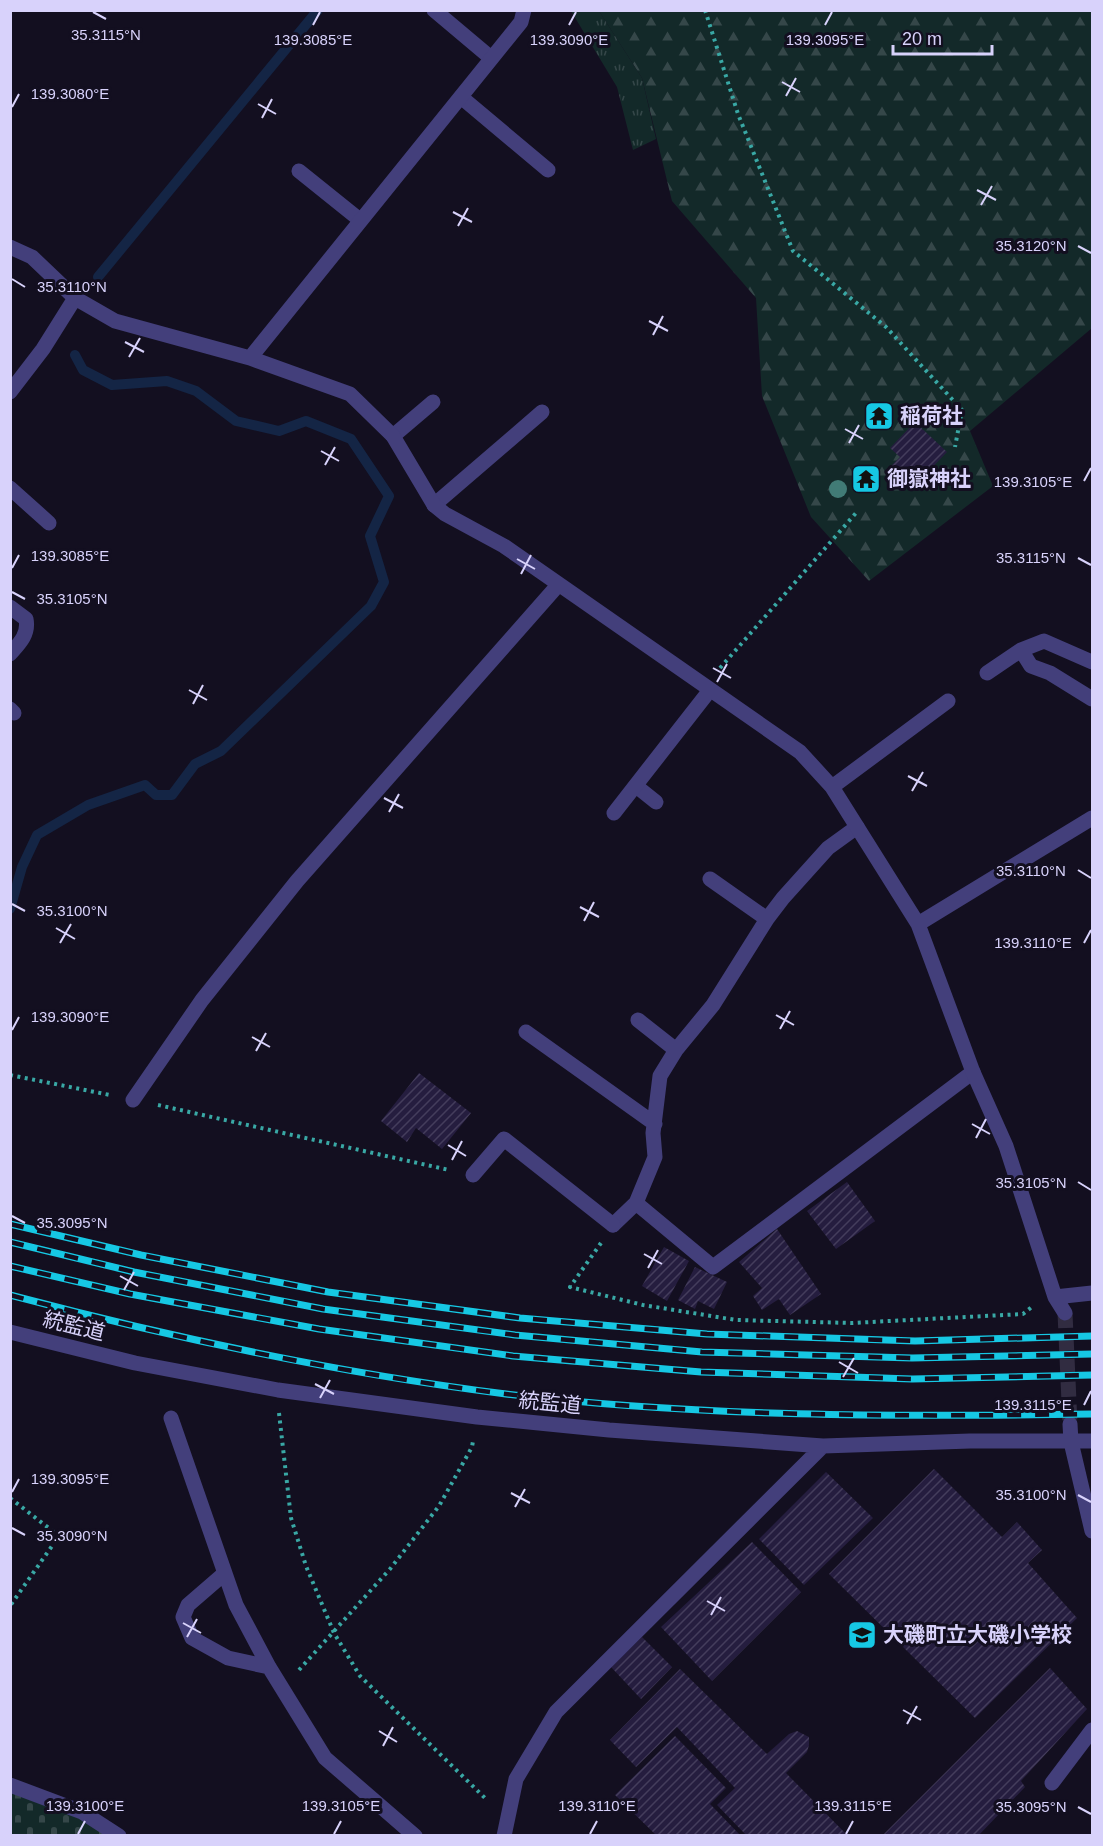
<svg xmlns="http://www.w3.org/2000/svg" width="1103" height="1846" font-family="Arial,'Noto Sans JP',sans-serif">
<style>
.forest{fill:url(#forest-firs)}
.cemetery{fill:url(#cemetery-stones)}
.park{fill:url(#park-tufts)}
.lines{fill:none;stroke-linecap:round;stroke-linejoin:round}
.stream{stroke:#142545;stroke-width:10}
.building{fill:url(#building-hatch)}
.street-tunnel{stroke:#312c41;stroke-width:15;stroke-dasharray:15 8;stroke-linecap:butt}
.path{stroke:#39a8a5;stroke-width:4;stroke-dasharray:3 4.5;stroke-linecap:butt}
.lane{stroke:#433f7b;stroke-width:15}
.street{stroke:#433f7b;stroke-width:15}
.rail-casing{stroke:#16c8e4;stroke-width:7}
.rail{stroke:#130f20;stroke-width:4.5;stroke-dasharray:14;stroke-linecap:butt}
.tree{fill:#417b76}
.ticks{fill:none;stroke:#d8d2fb;stroke-width:2}
.labels{text-anchor:middle;stroke-width:6;stroke-linejoin:round;paint-order:stroke}
.poi-label{font-size:21px;font-weight:bold;fill:#d8d2fb;stroke:#130f20;text-anchor:start}
.street-label{font-size:21px;fill:#d8d2fb;stroke:#130f20}
.ticks-label{font-size:15px;text-anchor:middle;fill:#d8d2fb;stroke:#130f20;stroke-width:6;stroke-linejoin:round;paint-order:stroke}
</style>
<defs>
<pattern id="forest-firs" width="22" height="20" patternUnits="userSpaceOnUse" patternTransform="scale(1.5)"><rect width="22" height="20" fill="#132929"/><path d="M5 1l3.5 6h-7zM16 11l3.5 6h-7z" fill="#354749"/></pattern>
<pattern id="cemetery-stones" width="16" height="16" patternUnits="userSpaceOnUse" patternTransform="scale(1.5)"><rect width="16" height="16" fill="#132929"/><path d="M2 7V4a2 2 0 0 1 4 0v3zM10 15v-3a2 2 0 0 1 4 0v3z" fill="#354749"/></pattern>
<pattern id="park-tufts" width="24" height="20" patternUnits="userSpaceOnUse" patternTransform="scale(1.5)"><rect width="24" height="20" fill="#132929"/><path d="M3 7l-1-3M5 7V3M7 7l1-3M15 17l-1-3M17 17v-4M19 17l1-3" fill="none" stroke="#354749"/></pattern>
<pattern id="building-hatch" width="6" height="6" patternUnits="userSpaceOnUse" patternTransform="scale(1.5)"><rect width="6" height="6" fill="#251d3f"/><path d="M-1 1l2-2M0 6l6-6M5 7l2-2" fill="none" stroke="#443d5c"/></pattern>
</defs>
<rect width="100%" height="100%" fill="#130f20"/>
<path class="forest" d="M 599,11 L 1092,11 L 1092,328 L 970,431 L 993,486 L 869,581 L 811,517 L 762,396 L 756,298 L 672,201 L 642,78 Z"/>
<path class="cemetery" d="M 11,1785 L 119,1836 L 11,1836 Z"/>
<path class="park" d="M 571,11 L 599,11 L 642,78 L 656,139 L 633,150 L 617,87 Z"/>
<g class="lines">
<path class="stream" d="M 98,277 L 318,10
M 10,909 L 22,867 L 37,835 L 88,805 L 145,785 L 156,795 L 172,795 L 195,764 L 221,751 L 371,606 L 384,582 L 370,536 L 389,496 L 351,439 L 306,421 L 279,431 L 236,421 L 196,391 L 167,381 L 112,385 L 83,370 L 75,355"/>
</g>
<path class="building" d="M 915,422 L 947,452 L 922,478 L 912,470 L 903,479 L 890,467 L 900,457 L 890,448 Z
M 419,1073 L 471,1113 L 442,1149 L 416,1128 L 407,1142 L 381,1121 Z
M 847,1182 L 875,1221 L 836,1249 L 807,1211 Z
M 777,1229 L 821,1294 L 790,1315 L 779,1299 L 762,1310 L 753,1296 L 762,1288 L 739,1262 Z
M 664,1247 L 689,1261 L 667,1301 L 642,1286 Z
M 695,1267 L 727,1282 L 714,1309 L 698,1301 L 695,1309 L 678,1300 Z
M 934,1469 L 1002,1537 L 1017,1522 L 1042,1550 L 1028,1563 L 1077,1618 L 975,1718 L 829,1574 Z
M 826,1472 L 873,1518 L 804,1585 L 759,1539 Z
M 752,1542 L 801,1592 L 712,1681 L 661,1627 Z
M 642,1637 L 672,1667 L 641,1699 L 611,1667 Z
M 1050,1668 L 1087,1709 L 1021,1781 L 1025,1787 L 978,1836 L 882,1836 Z
M 680,1669 L 767,1754 L 789,1734 L 797,1731 L 809,1737 L 809,1745 L 807,1752 L 786,1773 L 848,1836 L 747,1836 L 717,1805 L 735,1788 L 677,1727 L 636,1767 L 610,1740 Z
M 675,1736 L 726,1788 L 710,1804 L 741,1836 L 657,1836 L 615,1795 Z"/>
<g class="lines">
<path class="street-tunnel" d="M 1065,1313 L 1070,1424"/>
<path class="path" d="M 705,10 L 738,114 L 793,251 L 886,327 L 962,410 L 955,447
M 720,668 L 856,513
M 10,1075 L 110,1095
M 158,1105 L 449,1170
M 601,1243 L 570,1287 L 643,1305 L 736,1320 L 852,1323 L 1023,1314 L 1033,1306
M 279,1413 L 291,1518 L 306,1566 L 334,1633 L 360,1676 L 486,1799
M 10,1498 L 59,1536 L 10,1606
M 299,1670 L 390,1569 L 439,1506 L 472,1447 L 473,1441"/>
<path class="lane" d="M 434,10 L 491,58
M 461,97 L 548,170
M 299,171 L 360,220
M 393,436 L 433,402
M 10,488 L 49,523
M 434,505 L 542,412
M 10,607 L 26,619 C 29,634 20,643 10,654
M 10,709 L 14,713
M 636,786 L 656,802
M 710,879 L 767,919
M 638,1020 L 676,1050
M 526,1032 L 655,1124
M 636,1203 L 713,1267 L 973,1072
M 613,1225 L 636,1203 L 655,1157 L 653,1133 L 660,1076 L 676,1050 L 713,1005 L 767,919 L 783,898 L 828,848 L 857,827
M 1052,1783 L 1092,1730
M 10,1785 L 82,1812 L 119,1836"/>
<path class="street" d="M 10,247 L 32,257 L 75,298 L 115,321 L 250,358 L 350,394 L 393,436 L 434,505 L 445,514 L 504,546 L 800,752 L 832,787 L 918,924 L 973,1072 L 1006,1146 L 1055,1297 L 1065,1313
M 250,358 L 521,22 L 524,10
M 10,392 L 43,349 L 75,298
M 1092,662 L 1044,641 L 1021,650 L 1031,666 L 1050,673 L 1092,699
M 987,673 L 1021,650
M 832,787 L 948,701
M 614,813 L 710,690
M 918,924 L 1092,818
M 133,1100 L 202,1000 L 297,881 L 559,584
M 473,1175 L 504,1139 L 613,1225
M 1055,1297 L 1092,1293
M 10,1332 L 135,1363 L 278,1390 L 477,1417 L 609,1430 L 823,1446 L 970,1441 L 1092,1441
M 171,1418 L 236,1605 L 269,1667 L 325,1758 L 415,1836
M 1070,1424 L 1071,1442 L 1092,1531
M 225,1573 L 188,1605 L 183,1617 L 192,1638 L 228,1658 L 269,1667
M 504,1836 L 516,1779 L 556,1712 L 823,1446"/>
<g class="rail-casing">
<path id="rail" d="M 10,1224 L 141,1255 L 328,1292 L 520,1318 L 707,1334 L 915,1341 L 1092,1336
M 10,1242 L 134,1272 L 323,1309 L 515,1335 L 702,1352 L 912,1358 L 1092,1354
M 10,1266 L 130,1294 L 319,1329 L 513,1356 L 701,1372 L 912,1379 L 1092,1375
M 10,1295 C 173,1338 338,1373 506,1394 C 700,1417 897,1417 1092,1414"/>
</g>
<use href="#rail" class="rail"/>
</g>
<circle class="tree" cx="838" cy="489" r="9"/>
<path class="ticks" d="M 93,12 L 106,19M 313,25 L 320,12M 569,25 L 576,12M 825,25 L 832,12M 782,82 L 800,92M 786,96 L 796,78M 258,104 L 276,114M 12,107 L 19,94M 262,118 L 272,99M 977,190 L 996,200M 981,205 L 992,186M 453,212 L 472,222M 458,226 L 468,208M 1078,246 L 1091,253M 12,279 L 25,287M 649,321 L 668,331M 653,335 L 663,316M 125,342 L 144,352M 129,357 L 140,338M 845,429 L 863,439M 849,443 L 859,425M 321,451 L 339,461M 325,465 L 335,447M 1084,481 L 1091,468M 1078,558 L 1091,565M 517,559 L 535,569M 12,568 L 19,555M 521,574 L 531,555M 12,592 L 25,599M 713,668 L 731,678M 717,682 L 727,664M 189,690 L 207,700M 193,704 L 203,685M 908,776 L 927,786M 912,791 L 923,772M 384,798 L 403,808M 389,812 L 399,794M 1078,870 L 1091,878M 12,904 L 25,911M 580,907 L 599,917M 584,921 L 594,902M 56,928 L 75,939M 60,943 L 71,924M 1084,943 L 1091,930M 776,1015 L 794,1025M 780,1029 L 790,1011M 12,1030 L 19,1017M 252,1037 L 270,1047M 256,1051 L 266,1033M 972,1124 L 990,1134M 976,1138 L 986,1119M 448,1145 L 466,1156M 452,1160 L 462,1141M 1078,1182 L 1091,1190M 12,1216 L 25,1223M 644,1254 L 662,1264M 648,1268 L 658,1250M 120,1276 L 138,1286M 124,1290 L 134,1272M 839,1362 L 858,1373M 843,1377 L 854,1358M 315,1384 L 334,1394M 320,1398 L 330,1380M 1084,1405 L 1091,1391M 12,1492 L 19,1479M 511,1493 L 530,1503M 1078,1495 L 1091,1502M 515,1507 L 525,1489M 12,1528 L 25,1535M 707,1601 L 725,1611M 711,1615 L 721,1597M 183,1623 L 201,1633M 187,1637 L 197,1619M 903,1710 L 921,1720M 907,1724 L 917,1706M 379,1731 L 397,1742M 383,1746 L 393,1727M 1078,1807 L 1091,1814M 78,1834 L 85,1821M 334,1834 L 341,1821M 590,1834 L 597,1821M 846,1834 L 853,1821"/>
<defs>
<g id="temple-square" transform="scale(1.5)"><rect x="-9" y="-9" width="18" height="18" rx="4" fill="#16c8e4" stroke="#130f20"/><path d="M0-6L5-2H3V0L6.5 2.5H4V6H1.5V3h-3V6H-4V2.5H-6.5L-3 0V-2H-5Z" fill="#111"/></g>
<g id="school-square" transform="scale(1.5)"><rect x="-9" y="-9" width="18" height="18" rx="4" fill="#16c8e4" stroke="#130f20"/><path d="M0-5L7-2L0 1L-7-2ZM-4 1L0 2.5L4 1V4Q0 6-4 4Z" fill="#111"/></g>
</defs>
<g fill-rule="evenodd">
<use href="#temple-square" x="879" y="416"/>
<use href="#temple-square" x="866" y="479"/>
<use href="#school-square" x="862" y="1635"/>
</g>
<g class="labels">
<g class="poi-label">
<text x="900" y="423">稲荷社</text>
<text x="887" y="486">御嶽神社</text>
<text x="883" y="1642">大磯町立大磯小学校</text>
</g>
<g class="street-label">
<text transform="translate(74 1326) rotate(14)" y="7">統監道</text>
<text transform="translate(550 1403) rotate(6)" y="7">統監道</text>
</g>
</g>
<g class="ticks-label">
<text x="106" y="40">35.3115°N</text>
<text x="313" y="45">139.3085°E</text>
<text x="569" y="45">139.3090°E</text>
<text x="825" y="45">139.3095°E</text>
<text x="70" y="99">139.3080°E</text>
<text x="1031" y="251">35.3120°N</text>
<text x="72" y="292">35.3110°N</text>
<text x="1033" y="487">139.3105°E</text>
<text x="70" y="561">139.3085°E</text>
<text x="1031" y="563">35.3115°N</text>
<text x="72" y="604">35.3105°N</text>
<text x="1031" y="876">35.3110°N</text>
<text x="72" y="916">35.3100°N</text>
<text x="1033" y="948">139.3110°E</text>
<text x="70" y="1022">139.3090°E</text>
<text x="1031" y="1188">35.3105°N</text>
<text x="72" y="1228">35.3095°N</text>
<text x="1033" y="1410">139.3115°E</text>
<text x="70" y="1484">139.3095°E</text>
<text x="1031" y="1500">35.3100°N</text>
<text x="72" y="1541">35.3090°N</text>
<text x="85" y="1811">139.3100°E</text>
<text x="341" y="1811">139.3105°E</text>
<text x="597" y="1811">139.3110°E</text>
<text x="853" y="1811">139.3115°E</text>
<text x="1031" y="1812">35.3095°N</text>
</g>
<rect width="1103" height="1846" fill="none" stroke="#d8d2fb" stroke-width="24"/>
<path d="M893 45v9h99v-9" fill="none" stroke="#d8d2fb" stroke-width="3"/>
<text x="902" y="45" font-size="18" fill="#d8d2fb" stroke="#130f20" stroke-width="4.5" paint-order="stroke">20 m</text>
</svg>
